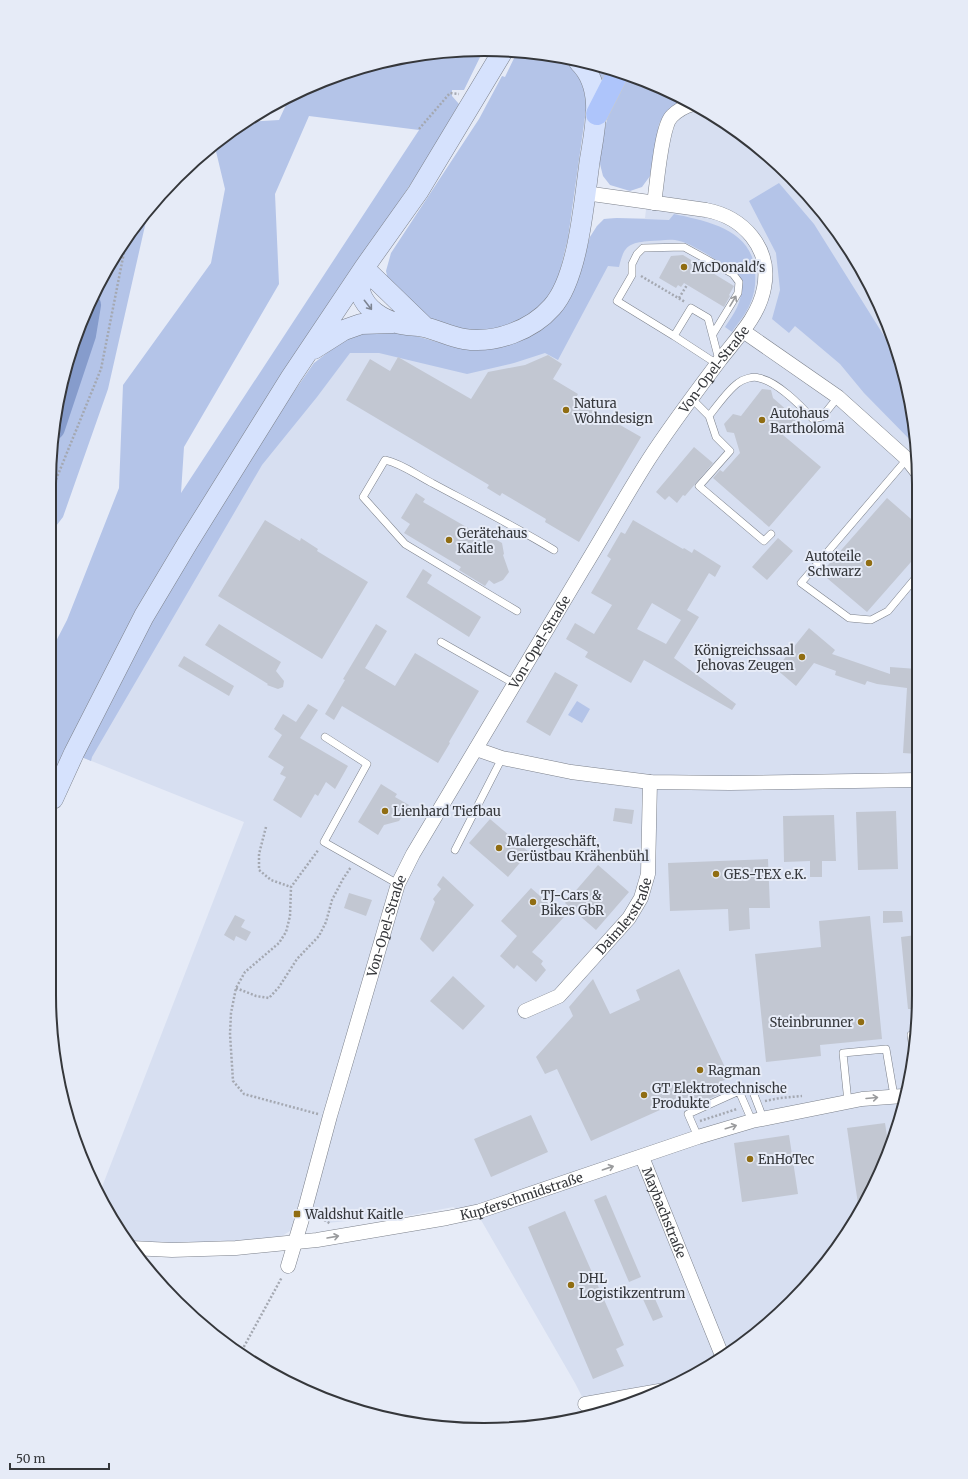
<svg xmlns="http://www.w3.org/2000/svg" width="968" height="1479" font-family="Merriweather,serif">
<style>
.built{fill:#d7dff1}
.green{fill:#b4c4e8;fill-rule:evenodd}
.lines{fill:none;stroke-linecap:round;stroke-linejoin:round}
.river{stroke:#869ccc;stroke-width:24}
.building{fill:#c2c7d2;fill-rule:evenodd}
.lane-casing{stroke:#7c818b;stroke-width:8}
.street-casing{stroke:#7c818b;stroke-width:15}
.secondary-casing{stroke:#7c818b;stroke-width:21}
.primary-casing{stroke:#cacbcc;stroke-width:23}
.path{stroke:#a4a8b1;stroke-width:2.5;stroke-dasharray:2 2;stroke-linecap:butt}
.lane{stroke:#fff;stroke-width:7}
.street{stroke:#fff;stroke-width:14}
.secondary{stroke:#d6e2fd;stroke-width:20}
.primary{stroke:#aec5fb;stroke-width:22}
.oneway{stroke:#9a9b9d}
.oneway2{stroke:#7d8492}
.poi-dot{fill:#906d12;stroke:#e6ebf7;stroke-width:1.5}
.labels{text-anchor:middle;stroke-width:4;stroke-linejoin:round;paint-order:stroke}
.poi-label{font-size:13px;fill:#35373b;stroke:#e6ebf7;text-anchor:start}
.street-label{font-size:13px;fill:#35373b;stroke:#e6ebf7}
.rim{fill:none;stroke:#35373b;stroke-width:2}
</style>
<rect width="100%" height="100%" fill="#e6ebf7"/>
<path class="built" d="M 684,99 L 701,107 L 771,157 L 829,219 L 874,292 L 904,372 L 918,456 L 915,1052 L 886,1162 L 846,1236 L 811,1282 L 725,1357 L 676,1385 L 592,1416 L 575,1383 L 481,1220 L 453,1207 L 412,1215 L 327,1223 L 323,1220 L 321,1210 L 298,1207 L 293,1229 L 279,1238 L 172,1250 L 131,1248 L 122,1237 L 100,1192 L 244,822 L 79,756 L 314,363 L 412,335 L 448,345 L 574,287 L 590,237 L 597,226 L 604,219 L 617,218 L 645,218 L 651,167 L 659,124 L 665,112 Z"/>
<path class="green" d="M 455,50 L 483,51 L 464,90 L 452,90 L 452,96 L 459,104 L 456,109 L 424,164 L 284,373 L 53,777 L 53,647 L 67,620 L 119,488 L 123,385 L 211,263 L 225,189 L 214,143 L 246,122 L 279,120 L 291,94 L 371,64 ZM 309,116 L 419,130 L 181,493 L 184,447 L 279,284 L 275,194 Z
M 517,52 L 541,53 L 569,59 L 578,69 L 588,89 L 587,103 L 568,238 L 558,279 L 545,301 L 530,315 L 494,331 L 457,329 L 437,322 L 418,311 L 389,285 L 386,271 L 391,253 L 479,119 L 502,76 L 505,77 Z
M 590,64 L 612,69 L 600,96 Z
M 624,72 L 684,99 L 666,112 L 659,124 L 650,176 L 642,187 L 630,191 L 610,185 L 603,176 L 600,164 L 600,150 L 613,93 Z
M 779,183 L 814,224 L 896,355 L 898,355 L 904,372 L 917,447 L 864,393 L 840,364 L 795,326 L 789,333 L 772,319 L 780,290 L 776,253 L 749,201 Z
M 149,208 L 108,389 L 63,517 L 53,530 L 53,427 L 82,317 L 122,243 Z
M 674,214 C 706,221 752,229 755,271 C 756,282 755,293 750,304 C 746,314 738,323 732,332 L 725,327 C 737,309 743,301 741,279 C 728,267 692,242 675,240 C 667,239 658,241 650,241 C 629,243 624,245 619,267 L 608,266 L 558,360 L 545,353 L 514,363 L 467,374 L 379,353 L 350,353 L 317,397 L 262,465 L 92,757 L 91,761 L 79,756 L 150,619 L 272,423 L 314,363 L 344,340 L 361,332 L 383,330 L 412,335 L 448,345 L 479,349 L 574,287 L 590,237 L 597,226 L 604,219 L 617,218 L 669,220 Z
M 577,701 L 590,709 L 582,723 L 568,715 Z"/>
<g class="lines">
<path class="river" d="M 53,428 L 84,335 L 89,305"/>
</g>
<path class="building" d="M 683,255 L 734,286 L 729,295 L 730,296 L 724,307 L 684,283 L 681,287 L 678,285 L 676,288 L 659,278 L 671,256 Z
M 548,355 L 562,364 L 553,379 L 578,394 L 575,399 L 641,437 L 579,542 L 545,522 L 546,519 L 502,493 L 500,496 L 487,488 L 489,485 L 346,400 L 370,359 L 390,371 L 398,357 L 471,399 L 488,372 L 525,365 Z
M 762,389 L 771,390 L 773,398 L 797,419 L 783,435 L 821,467 L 769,527 L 713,478 L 720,470 L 723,472 L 740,453 L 734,433 L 727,432 L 724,424 L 733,414 L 741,416 Z
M 694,447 L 713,463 L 685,496 L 683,495 L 677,503 L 669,496 L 665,500 L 656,492 Z
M 416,493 L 425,499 L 423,502 L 489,540 L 495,539 L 502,543 L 504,554 L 503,555 L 509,572 L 503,580 L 494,584 L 489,580 L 485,586 L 459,570 L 461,567 L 404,533 L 410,524 L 401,518 Z
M 887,498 L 918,525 L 918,554 L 867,612 L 821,573 Z
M 265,520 L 300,541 L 301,538 L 318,549 L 317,551 L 368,582 L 322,659 L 218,596 Z
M 633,520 L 683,549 L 684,548 L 692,553 L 694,549 L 721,566 L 715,577 L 709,573 L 687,610 L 699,617 L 674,658 L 736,704 L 732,710 L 644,660 L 631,683 L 585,657 L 588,652 L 566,639 L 575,623 L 594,634 L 612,605 L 591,593 L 611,559 L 607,556 L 621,532 L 625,534 ZM 652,603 L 681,620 L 666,644 L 637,629 Z
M 778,538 L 793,551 L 767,580 L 752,567 Z
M 423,569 L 432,575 L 427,583 L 481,617 L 469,637 L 406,597 Z
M 219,624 L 281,662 L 276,671 L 284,681 L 283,687 L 278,689 L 267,685 L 268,684 L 205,645 Z
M 376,624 L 387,631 L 365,668 L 395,686 L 415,653 L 479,691 L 449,742 L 450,743 L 438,763 L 342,706 L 334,720 L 325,714 L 345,680 L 343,679 Z
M 809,628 L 835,650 L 832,654 L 890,674 L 890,667 L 917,669 L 917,754 L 903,753 L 907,688 L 877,684 L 867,681 L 865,685 L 835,675 L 836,671 L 814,663 L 796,686 L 776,669 Z
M 184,656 L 234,686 L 229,696 L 178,666 Z
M 555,672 L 578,685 L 550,736 L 526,722 Z
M 308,704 L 318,710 L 300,738 L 348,766 L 335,789 L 326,782 L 318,796 L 315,794 L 301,818 L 273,800 L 286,777 L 280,774 L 284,767 L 268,757 L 282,735 L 274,729 L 283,714 L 296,722 Z
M 381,784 L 397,794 L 395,797 L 409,805 L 399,821 L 384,825 L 378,835 L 358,822 Z
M 615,808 L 634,810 L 632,824 L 613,821 Z
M 896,811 L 898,869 L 858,870 L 856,812 Z
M 834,815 L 836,861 L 822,861 L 822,877 L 810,877 L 810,861 L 784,862 L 783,816 Z
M 490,819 L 529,852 L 508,877 L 469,843 Z
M 768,859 L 770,908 L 749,908 L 750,929 L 729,931 L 728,909 L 670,911 L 668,863 Z
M 598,865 L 629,892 L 596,930 L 565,903 Z
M 443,876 L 474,905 L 433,952 L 420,939 L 435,902 L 433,899 L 441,889 L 437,885 Z
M 531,888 L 564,917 L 532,952 L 543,961 L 541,964 L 546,970 L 536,982 L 517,965 L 514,969 L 500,956 L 517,936 L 501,921 Z
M 349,893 L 372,900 L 366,916 L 344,908 Z
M 883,911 L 902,911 L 903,922 L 883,923 Z
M 235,915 L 245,920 L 241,927 L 251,932 L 246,941 L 236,936 L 234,941 L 224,935 Z
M 870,916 L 882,1039 L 820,1045 L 821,1056 L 766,1062 L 755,954 L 821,947 L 819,921 Z
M 916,935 L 916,1009 L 908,1009 L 901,937 Z
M 679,969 L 730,1078 L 722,1081 L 727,1091 L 695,1105 L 691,1096 L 591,1141 L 557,1069 L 545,1074 L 536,1057 L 573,1016 L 569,1007 L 593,979 L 610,1014 L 640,1000 L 636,990 Z
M 453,976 L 485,1006 L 463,1030 L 430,1001 Z
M 531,1115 L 548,1152 L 491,1177 L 474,1139 Z
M 885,1123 L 889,1149 L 886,1162 L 859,1211 L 847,1128 Z
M 789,1135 L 798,1194 L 742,1202 L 734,1143 Z
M 606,1195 L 641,1277 L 629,1282 L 594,1200 Z
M 565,1211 L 624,1345 L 616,1349 L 624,1366 L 593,1379 L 528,1227 Z
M 652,1292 L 663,1317 L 653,1321 L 642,1297 Z"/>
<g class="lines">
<g class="lane-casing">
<path id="lane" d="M 713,334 L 738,293 L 739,282 L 733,274 L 684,247 L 643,248 L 637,254 L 632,264 L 632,275 L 617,301 L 674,336 L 717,364
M 674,336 L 691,308 L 708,318 L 719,360
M 692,399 L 709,416 C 717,406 728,390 738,383 C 743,379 753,376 759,378 C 778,382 800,405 813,419 L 822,417 L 838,397
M 709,416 L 716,437 L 730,451 L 699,486 L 764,541 L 771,534
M 907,459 L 801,583 L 849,618 L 871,620 L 888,611 L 918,575
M 517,611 L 405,544 L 363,497 L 385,460 C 403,464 416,475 432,483 C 473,505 514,526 554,550
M 441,642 L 515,684
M 325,737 L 367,764 L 324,842 L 398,884
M 455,850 L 502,758
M 911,1035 L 914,1057
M 753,1092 L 763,1118
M 848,1102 L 843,1053 L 886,1049 L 894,1096
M 698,1137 L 688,1114 L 739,1091 L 752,1121"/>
</g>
<g class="street-casing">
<g id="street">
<path d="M 654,203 C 657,186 661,126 672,116 C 678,110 686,106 693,104"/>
<path d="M 743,331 L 838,397 L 907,459 L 918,473"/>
<path d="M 476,749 L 502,758 L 571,772 L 650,782 L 730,783 L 917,780"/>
<path id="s1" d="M 525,1011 L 559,996 L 629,918 L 641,898 L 648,874 L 650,782"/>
<path id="s2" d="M 642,1157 L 723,1358"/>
<path id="s3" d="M 131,1248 L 172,1250 L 236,1248 L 317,1240 L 447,1218 L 480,1211 L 698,1137 L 752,1121 L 862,1099 L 903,1096"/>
<path id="s4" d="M 288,1266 L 305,1209 L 330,1116 L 398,884 L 413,854 C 469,759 526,664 583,569 C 605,533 626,495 649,459 C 671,425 696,392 720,360 C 737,338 759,316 764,288 C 772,248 743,217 706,210 L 585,193"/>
<path d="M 585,1404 L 665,1390"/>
</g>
</g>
<g class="secondary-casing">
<path id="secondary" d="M 364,268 L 425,327
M 364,270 C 363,277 359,288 361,294 C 366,309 382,319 397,323 C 406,326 415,325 424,327 C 438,330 450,337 464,339 C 495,344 532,330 552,307 C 579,277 584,200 590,159 C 595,128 605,87 579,62
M 314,349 L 344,330 L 361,324 L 393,323
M 53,799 L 74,753 L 144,616 L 187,544 L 291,377 L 364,268 L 418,192 L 503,51"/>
</g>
<g class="primary-casing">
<path id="primary" d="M 597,114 L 619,71"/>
</g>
<path class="path" d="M 419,129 L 450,93 L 459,94
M 641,276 L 685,302
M 679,298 L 687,285
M 53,487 L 101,369 L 127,237
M 266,827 L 259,854 L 259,870 L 271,880 L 291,887
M 236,988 L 256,996 L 269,998 L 279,987 L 297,959 L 319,936 L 326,922 L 332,900 L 343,879 L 351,867
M 765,1101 L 780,1098 L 802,1096
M 318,1114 L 244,1094 L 233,1081 L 230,1034 L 231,1013 L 236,988 L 245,972 L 279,943 L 286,932 L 290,916 L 291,887 L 319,849
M 700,1121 L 737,1109
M 319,1211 L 319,1217 L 331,1224
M 240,1354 L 282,1277"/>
<use href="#lane" class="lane"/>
<use href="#street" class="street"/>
<use href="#secondary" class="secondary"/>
<use href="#primary" class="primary"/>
</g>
<defs><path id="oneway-shaft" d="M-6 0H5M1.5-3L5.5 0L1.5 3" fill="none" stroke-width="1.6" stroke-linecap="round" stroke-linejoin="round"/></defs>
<g class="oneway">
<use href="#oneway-shaft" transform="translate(733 301) rotate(-59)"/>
<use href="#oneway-shaft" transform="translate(872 1098) rotate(-5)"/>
<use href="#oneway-shaft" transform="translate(731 1127) rotate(-17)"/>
<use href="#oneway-shaft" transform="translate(608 1168) rotate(-19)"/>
<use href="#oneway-shaft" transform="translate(333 1237) rotate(-10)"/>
</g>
<use class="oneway2" href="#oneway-shaft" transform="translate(368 305) rotate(52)"/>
<g class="poi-dot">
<circle cx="684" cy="267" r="4"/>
<circle cx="566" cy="410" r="4"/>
<circle cx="762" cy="420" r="4"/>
<circle cx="449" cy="540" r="4"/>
<circle cx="869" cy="563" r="4"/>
<circle cx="802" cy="657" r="4"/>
<circle cx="385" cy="811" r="4"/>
<circle cx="499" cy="848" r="4"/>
<circle cx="716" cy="874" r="4"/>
<circle cx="533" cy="902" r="4"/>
<circle cx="861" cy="1022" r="4"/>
<circle cx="700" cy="1070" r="4"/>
<circle cx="644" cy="1095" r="4"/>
<circle cx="750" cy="1159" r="4"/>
<rect x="293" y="1210" width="8" height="8" rx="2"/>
<circle cx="571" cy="1285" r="4"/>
</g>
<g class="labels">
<g class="poi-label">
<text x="692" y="272">McDonald's</text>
<text x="574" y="408">Natura<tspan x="574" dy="15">Wohndesign</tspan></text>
<text x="770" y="418">Autohaus<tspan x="770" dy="15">Bartholomä</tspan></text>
<text x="457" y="538">Gerätehaus<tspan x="457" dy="15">Kaitle</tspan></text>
<text x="861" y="561" text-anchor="end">Autoteile<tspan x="861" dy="15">Schwarz</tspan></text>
<text x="794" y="655" text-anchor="end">Königreichssaal<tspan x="794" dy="15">Jehovas Zeugen</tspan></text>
<text x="393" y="816">Lienhard Tiefbau</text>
<text x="507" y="846">Malergeschäft,<tspan x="507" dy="15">Gerüstbau Krähenbühl</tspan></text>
<text x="724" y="879">GES-TEX e.K.</text>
<text x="541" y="900">TJ-Cars &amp;<tspan x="541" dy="15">Bikes GbR</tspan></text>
<text x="853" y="1027" text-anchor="end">Steinbrunner</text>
<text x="708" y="1075">Ragman</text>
<text x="652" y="1093">GT Elektrotechnische<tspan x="652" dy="15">Produkte</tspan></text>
<text x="758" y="1164">EnHoTec</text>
<text x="305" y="1219">Waldshut Kaitle</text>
<text x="579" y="1283">DHL<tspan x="579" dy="15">Logistikzentrum</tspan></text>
</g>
<g class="street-label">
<text dy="5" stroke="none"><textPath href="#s4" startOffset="1002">Von-Opel-Straße</textPath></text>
<text dy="5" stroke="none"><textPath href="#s4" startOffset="678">Von-Opel-Straße</textPath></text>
<text dy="5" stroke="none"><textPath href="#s1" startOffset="141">Daimlerstraße</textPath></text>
<text dy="5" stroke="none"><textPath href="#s4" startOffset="354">Von-Opel-Straße</textPath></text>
<text dy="5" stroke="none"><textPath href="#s3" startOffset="396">Kupferschmidstraße</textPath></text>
<text dy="5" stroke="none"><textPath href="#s2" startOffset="60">Maybachstraße</textPath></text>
</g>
</g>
<path d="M0 0H968V1479H0ZM484 56H484A428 428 0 0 1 912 484V995A428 428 0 0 1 484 1423H484A428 428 0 0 1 56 995V484A428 428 0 0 1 484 56Z" fill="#e6ebf7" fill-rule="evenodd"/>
<path class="rim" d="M484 56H484A428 428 0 0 1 912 484V995A428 428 0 0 1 484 1423H484A428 428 0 0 1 56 995V484A428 428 0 0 1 484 56Z"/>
<path d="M10 1463v6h99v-6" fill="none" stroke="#35373b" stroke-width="2"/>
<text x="16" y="1463" font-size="12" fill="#35373b" stroke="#e6ebf7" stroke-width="3" paint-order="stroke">50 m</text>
</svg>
